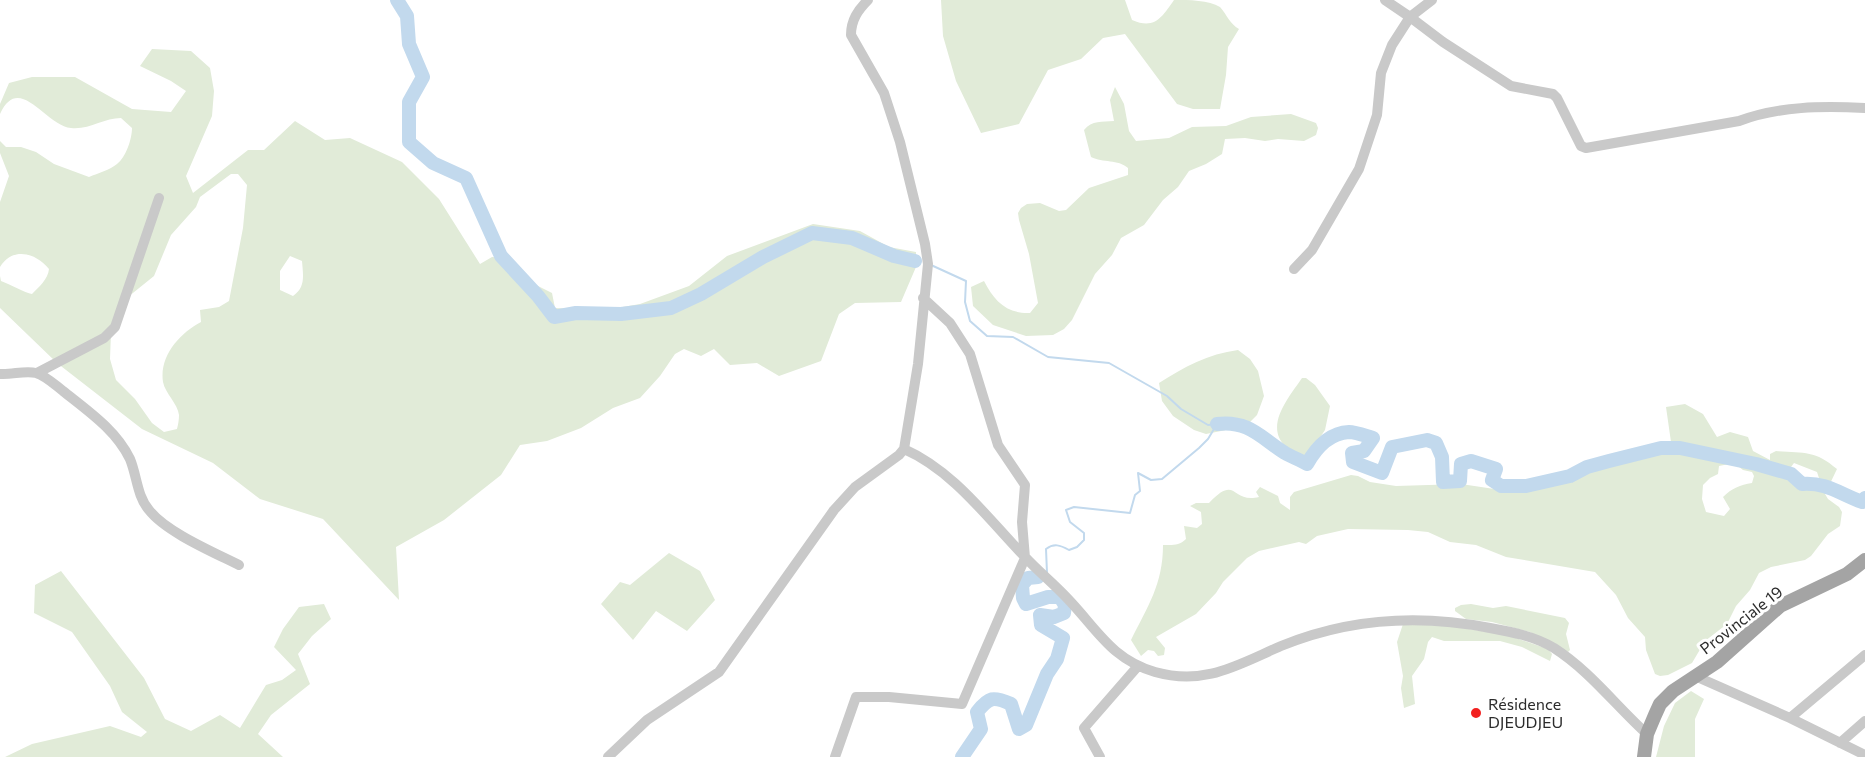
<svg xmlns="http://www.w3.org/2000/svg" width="1865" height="757" font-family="Commissioner,sans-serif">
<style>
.green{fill:#e1ebd8;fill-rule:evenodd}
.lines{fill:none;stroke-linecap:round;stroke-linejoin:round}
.stream{stroke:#c2d9ed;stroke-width:2}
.river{stroke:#c2d9ed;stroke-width:14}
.minor{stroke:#c9c9c9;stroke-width:10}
.major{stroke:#a4a4a4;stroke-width:14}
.poi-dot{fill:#f2201f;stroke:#fff;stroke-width:2}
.labels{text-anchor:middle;stroke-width:6;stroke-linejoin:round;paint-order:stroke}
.street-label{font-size:16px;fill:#2c2c2c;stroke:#fff}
.poi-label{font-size:16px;fill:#2c2c2c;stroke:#fff;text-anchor:start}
</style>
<rect width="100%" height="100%" fill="#fff"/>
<path class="green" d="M 941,0 L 1125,0 L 1132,20 C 1155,30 1162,17 1174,0 C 1189,0 1209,0 1220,7 C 1227,15 1230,24 1239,29 L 1228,47 L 1226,75 L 1220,109 L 1193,109 L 1177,104 L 1125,34 L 1103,38 L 1081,59 L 1048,70 L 1019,124 L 981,133 L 956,81 L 943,36 Z
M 152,49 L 191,51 L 210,68 L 214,91 L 212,116 L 186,176 L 193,193 L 248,150 L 264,150 L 295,121 L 325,140 L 350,138 L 402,162 L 439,199 L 480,264 L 492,257 L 511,258 L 536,285 L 552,293 L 555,308 L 605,310 L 640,304 L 689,286 L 727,256 L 813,224 L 860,231 L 889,247 L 916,252 L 916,267 L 901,302 L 855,303 L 839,314 L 821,361 L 779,376 L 757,363 L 730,365 L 714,349 L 701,356 L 684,349 L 675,354 L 660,376 L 640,398 L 613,408 L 581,428 L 547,441 L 520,445 L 501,475 L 444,520 L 396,547 L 399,600 L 323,519 L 260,499 L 213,463 L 142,429 L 57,363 L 0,308 L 0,276 L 1,281 C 10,284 25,293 32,294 C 39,287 48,279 49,269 C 36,253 13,246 0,267 L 0,202 L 9,176 L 0,153 L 0,141 L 6,147 L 21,147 L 36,152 L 54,164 L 89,177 C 98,173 110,170 117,164 C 126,157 132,139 132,128 L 121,118 C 104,118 89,130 71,128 C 45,125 19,72 0,114 L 0,104 L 9,83 L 32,77 L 75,77 L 132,109 L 171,112 L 186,91 L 171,81 L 140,66 ZM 231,174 L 238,174 L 247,185 L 243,228 L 229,301 L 219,307 L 200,310 L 201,322 C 180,333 159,356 163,382 C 165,393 178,404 179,415 C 179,420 178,425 177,429 L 164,432 L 152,423 L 135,399 L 116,380 L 110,359 L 111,332 L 123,301 L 154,276 L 171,235 L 196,207 L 200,197 ZM 290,256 L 302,261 C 303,275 306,287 293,296 L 280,290 L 280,271 Z
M 1115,87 L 1124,104 L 1129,131 L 1136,141 L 1169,138 L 1192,127 L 1226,126 L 1251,117 L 1291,114 L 1316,123 L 1318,128 L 1316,135 L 1304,141 L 1278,139 L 1265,141 L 1245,138 L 1225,139 L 1222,154 L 1206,164 L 1189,171 L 1178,187 L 1163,200 L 1144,225 L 1121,238 L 1112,255 L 1095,274 L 1072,320 L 1064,329 L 1053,335 L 1026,336 L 993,325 L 973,306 L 971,287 L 984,281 C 994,301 1007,314 1030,313 L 1038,303 L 1029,254 L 1019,220 L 1018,213 L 1021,208 L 1027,204 L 1040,203 L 1059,211 L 1066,210 L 1089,188 L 1128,175 L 1128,168 C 1118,159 1103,163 1091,157 L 1084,130 C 1092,120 1102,122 1114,121 L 1110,100 Z
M 1238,350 L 1250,359 L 1258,371 L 1264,396 L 1257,415 L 1246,426 L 1206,434 L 1194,430 L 1173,416 L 1162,401 L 1159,383 C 1184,367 1208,354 1238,350 Z
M 1302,378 L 1306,378 L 1315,385 L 1330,406 L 1325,430 L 1308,455 L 1301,457 C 1296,454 1289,451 1285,446 C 1264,425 1290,396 1302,378 Z
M 1685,404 L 1703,414 L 1717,437 L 1730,432 L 1748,437 L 1753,451 L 1770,460 L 1770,454 L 1776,451 C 1804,453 1815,450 1837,469 L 1825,494 L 1828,499 L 1839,507 L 1842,512 L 1840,526 L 1828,534 L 1811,556 L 1805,560 L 1771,567 L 1759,573 L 1750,590 L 1736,606 L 1727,624 L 1705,641 L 1692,663 L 1668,675 L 1660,676 L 1655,674 L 1646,650 L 1645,637 L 1628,618 L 1616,595 L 1595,572 L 1506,557 L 1476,545 L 1450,542 L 1428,532 L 1408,530 L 1348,529 L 1317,536 L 1306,544 L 1299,542 L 1259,551 L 1247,558 L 1223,582 L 1216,593 L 1196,614 L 1156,637 L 1165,648 L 1164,655 L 1158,656 L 1154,651 L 1148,650 L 1141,656 L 1131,640 C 1148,606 1163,584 1163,545 C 1173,545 1179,546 1186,539 L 1184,526 L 1197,528 L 1202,524 L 1201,512 L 1190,506 L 1196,503 L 1209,503 C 1237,473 1231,504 1259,497 L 1256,492 L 1260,487 L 1278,496 L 1280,503 L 1290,510 L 1290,497 L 1294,492 L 1351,475 L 1358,476 L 1370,482 L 1396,486 L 1461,484 L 1501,490 L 1542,487 L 1601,467 L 1663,451 L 1671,442 L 1666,407 ZM 1734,463 L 1743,470 L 1752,472 L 1754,476 L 1752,483 C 1740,485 1732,488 1723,497 L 1730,509 L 1724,516 L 1706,512 L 1702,499 L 1703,485 L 1710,478 L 1718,474 L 1719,466 ZM 1794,463 L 1817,472 L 1819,478 L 1805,479 L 1791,467 Z
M 669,553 L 700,571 L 715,600 L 687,631 L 656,611 L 633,640 L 601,604 L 620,582 L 630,585 Z
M 61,571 L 144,678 L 165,719 L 191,731 L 220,715 L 240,728 L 266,685 L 282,680 L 296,670 L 274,647 L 283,629 L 299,607 L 324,604 L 331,619 L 312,636 L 298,654 L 310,684 L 271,715 L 258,734 L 283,757 L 5,757 L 32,744 L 110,726 L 141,737 L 147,732 L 122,712 L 110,686 L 72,632 L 34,613 L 35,585 Z
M 1471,604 L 1493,608 L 1506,606 L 1565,618 L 1569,623 L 1566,634 L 1570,650 L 1568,652 L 1530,632 L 1492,622 L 1466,619 L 1455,611 L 1455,608 L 1461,605 Z
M 1403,624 L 1437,624 L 1507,635 L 1548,649 L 1552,654 L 1550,661 L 1522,647 L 1500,641 L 1444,641 L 1432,637 L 1428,642 L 1424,659 L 1412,676 L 1415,704 L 1404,708 L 1401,688 L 1403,676 L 1397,642 Z
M 1691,691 L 1704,699 L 1695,719 L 1695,757 L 1656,757 L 1664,726 L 1675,703 Z"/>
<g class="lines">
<path class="stream" d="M 931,265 L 966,281 L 965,302 L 970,321 L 987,336 L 1013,337 L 1048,357 L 1109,363 L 1167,396 L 1181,409 L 1208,425 L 1217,424
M 1047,573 L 1046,549 C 1054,543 1060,545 1069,550 L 1077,547 L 1084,540 L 1084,533 L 1070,522 L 1066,510 L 1074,507 L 1130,513 L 1135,495 L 1140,491 L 1138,473 L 1151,480 L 1162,479 L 1199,448 L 1208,439 L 1217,424"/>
<path class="river" d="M 397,0 L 407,16 L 409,44 L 423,77 L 409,102 L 409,142 L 433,163 L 466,178 L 501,256 L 538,296 L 554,317 L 576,313 L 621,314 L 671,308 L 701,294 L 763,257 L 812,233 L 852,238 L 894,256 L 915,261
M 1217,424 C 1249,420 1261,438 1285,453 C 1292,457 1300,460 1307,464 C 1316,448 1329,433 1349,432 C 1356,432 1366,436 1373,438 L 1364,451 L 1352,453 L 1353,462 L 1382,473 L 1392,447 L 1427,440 L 1436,443 L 1442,457 L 1443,482 L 1460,481 L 1461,464 L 1471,461 L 1496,469 L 1492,480 L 1501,486 L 1526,486 L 1570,476 L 1587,467 L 1609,461 L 1661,448 L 1680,448 L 1756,464 L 1791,474 L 1802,484 C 1826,482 1840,494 1862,502 L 1865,498
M 962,757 L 981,729 L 977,712 C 989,697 993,696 1011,704 L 1019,729 L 1026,725 L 1047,674 L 1057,659 L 1063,638 L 1041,625 L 1040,615 L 1054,617 L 1064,613 L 1065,605 L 1060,597 L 1048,597 L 1026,604 L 1023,598 L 1022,585 L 1028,578 L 1038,577"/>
<path class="minor" d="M 1385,0 L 1410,17 L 1432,0
M 1294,269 L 1312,250 L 1359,169 L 1377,115 L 1381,73 L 1392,45 L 1410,17 L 1443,42 L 1511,86 L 1553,94 L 1557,98 L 1581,146 L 1586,148 L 1739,121 C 1779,106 1822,106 1865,108
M 37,373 L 104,338 L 115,327 L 159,198
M 0,374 C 12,375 25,370 36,373 C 46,376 55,385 63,391 C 88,411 116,430 130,459 C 137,476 137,496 149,510 C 166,532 213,552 239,565
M 904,449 C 954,471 988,519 1025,557 C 1038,571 1054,584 1067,598 C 1097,629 1111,659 1155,672 C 1205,686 1237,665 1281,646 C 1347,619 1419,614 1490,628 C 1512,632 1534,636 1554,648 C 1590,671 1616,706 1647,734
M 1695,676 L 1790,718 L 1865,755
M 1790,718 L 1865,655
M 1840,743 L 1865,721
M 608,757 L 647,720 L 719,672 L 834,510 L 855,487 L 899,455 L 904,449 L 918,364 L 928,264 L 925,244 L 900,142 L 884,93 L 851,35 C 851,20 858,10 868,0
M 835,757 L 856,697 L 889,697 L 962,704 L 1025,558 L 1022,522 L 1025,485 L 998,445 L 970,354 L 950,323 L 923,298
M 1100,757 L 1084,728 L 1138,666"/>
<path class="major" d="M 1644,757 L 1647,734 L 1655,715 L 1660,704 L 1673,691 L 1717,662 L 1780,606 L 1847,574 L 1865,560"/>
</g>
<circle class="poi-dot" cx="1476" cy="713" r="6"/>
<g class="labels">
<g class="street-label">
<text transform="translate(1741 620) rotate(-38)" y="6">Provinciale 19</text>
</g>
<g class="poi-label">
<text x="1488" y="710">Résidence<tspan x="1488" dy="18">DJEUDJEU</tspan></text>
</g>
</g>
</svg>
